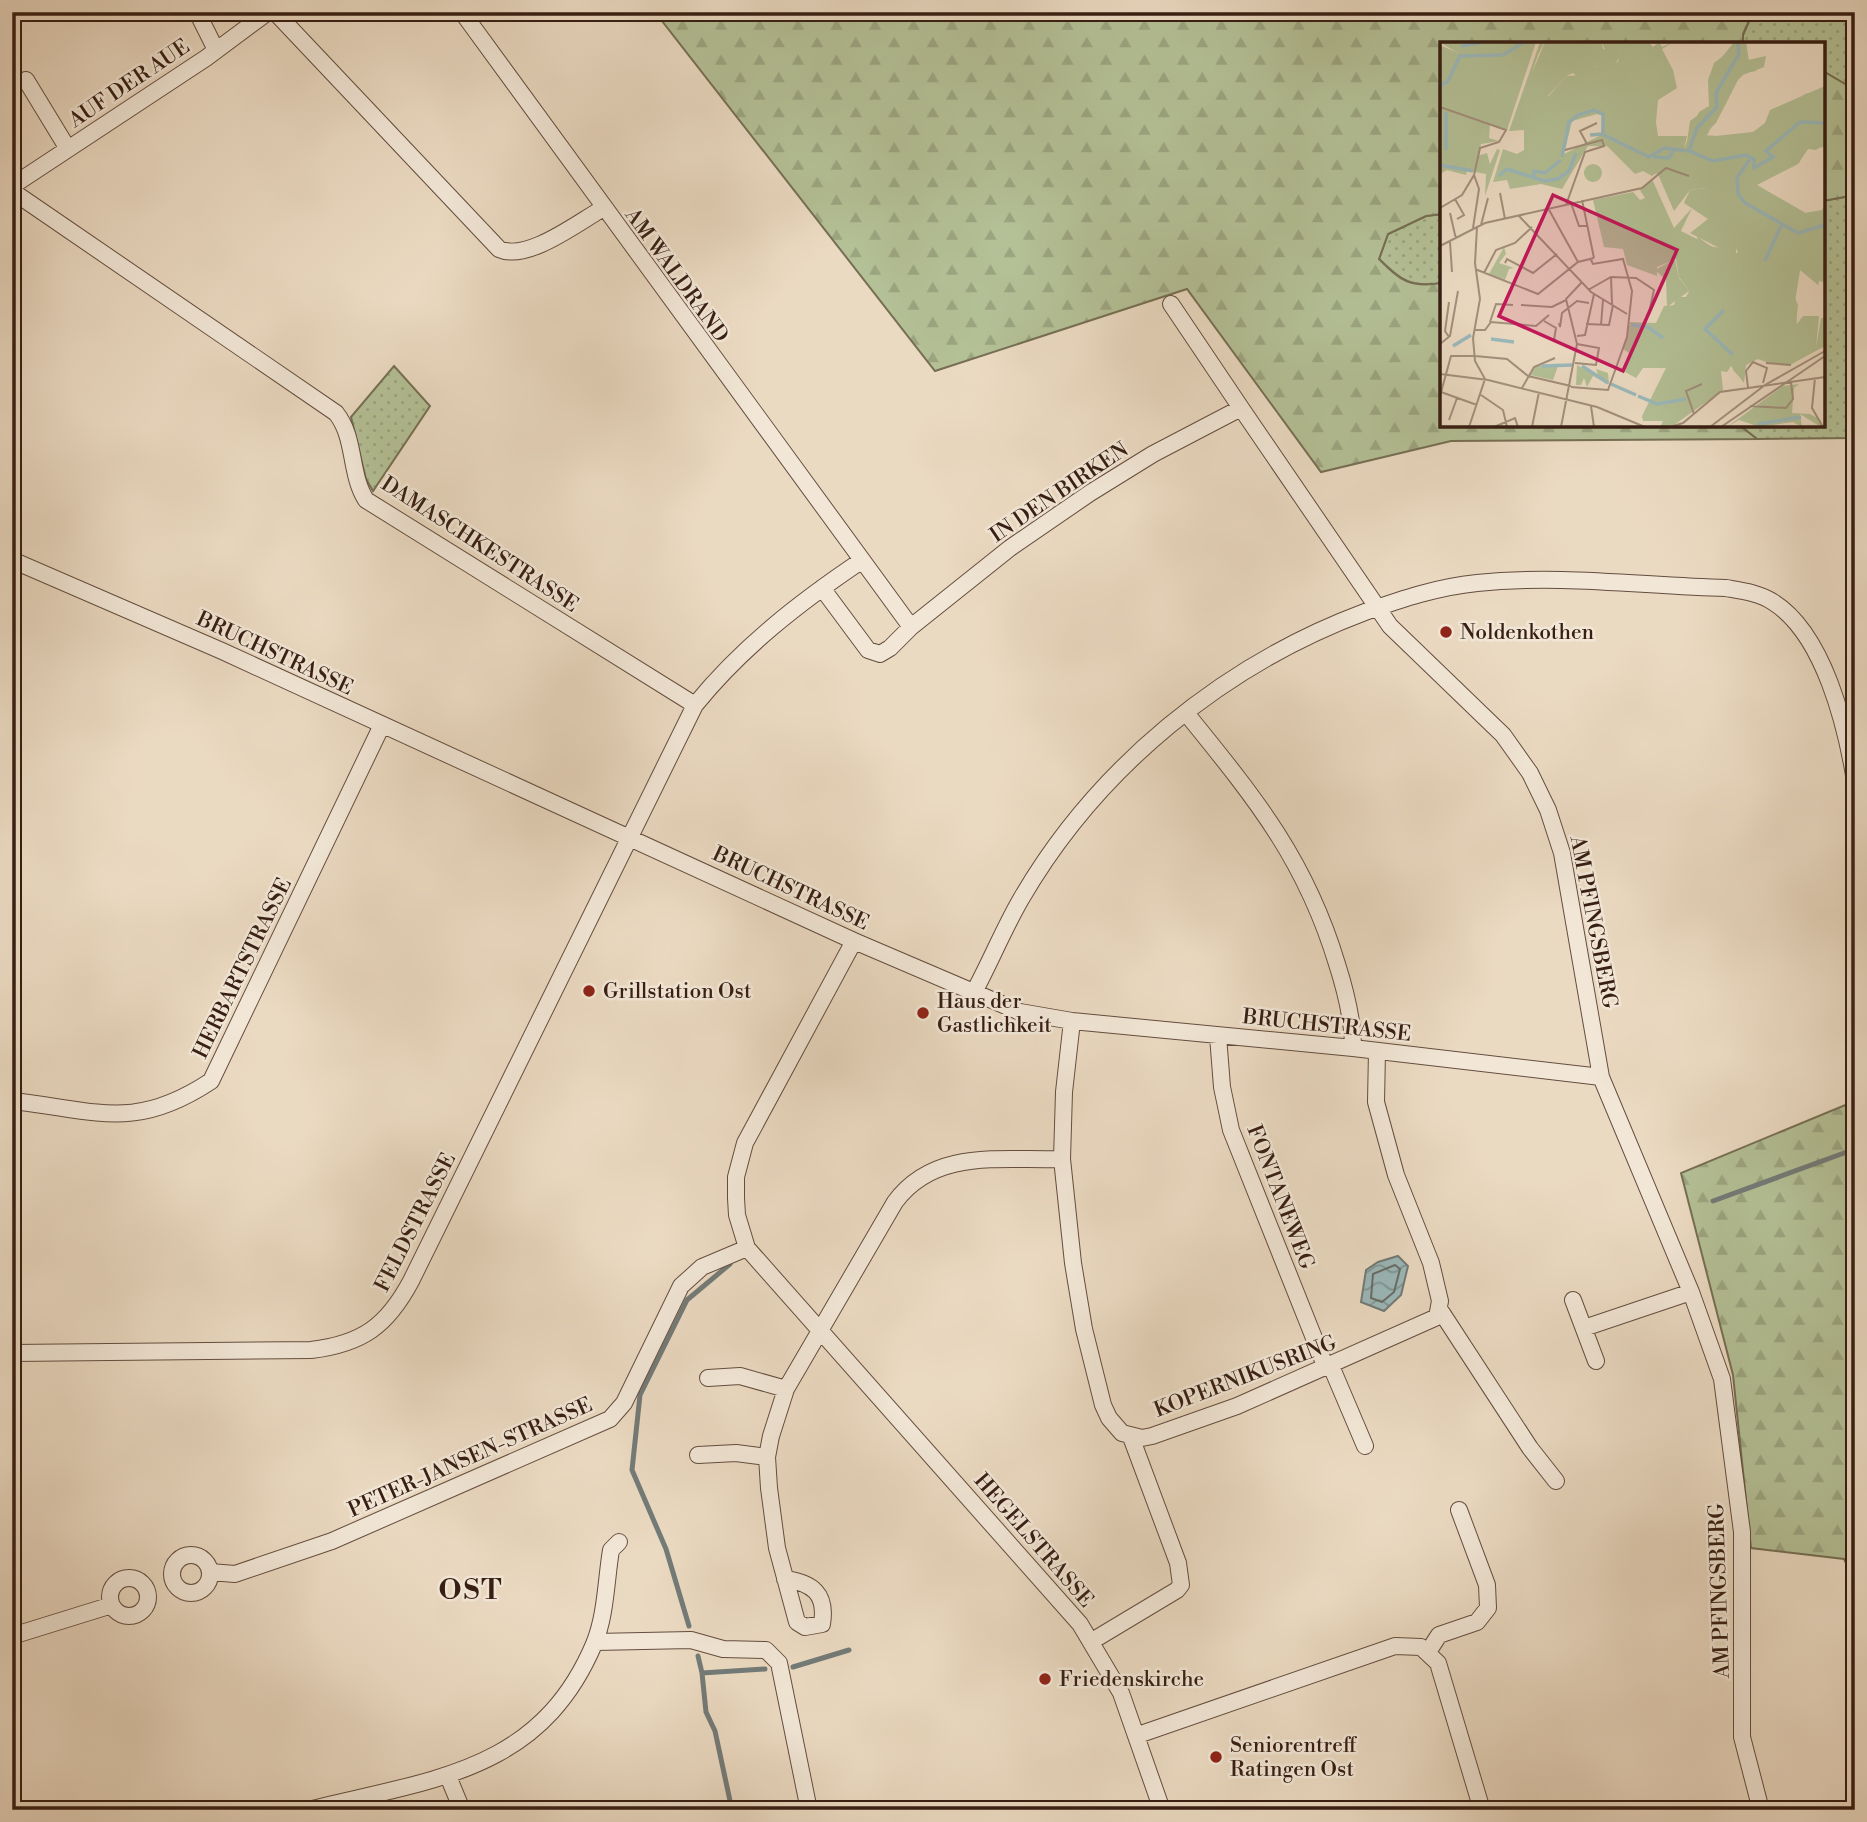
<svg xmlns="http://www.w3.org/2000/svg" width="1867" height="1822" font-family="'Libre Bodoni',serif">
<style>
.grass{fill:url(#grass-dots);stroke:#766f54;stroke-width:2}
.forest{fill:url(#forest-firs);stroke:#766f54;stroke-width:2}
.water{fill:url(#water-waves);stroke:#737b78;stroke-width:2}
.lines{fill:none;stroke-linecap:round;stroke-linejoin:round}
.shore{stroke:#696c67;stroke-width:2}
.stream{stroke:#737b78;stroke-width:5}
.street-casing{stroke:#644d3f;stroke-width:18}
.street{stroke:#f2e7d7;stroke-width:16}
.poi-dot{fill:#8f2418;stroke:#f2e7d7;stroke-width:2.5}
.labels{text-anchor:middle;stroke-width:5;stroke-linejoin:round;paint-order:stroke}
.street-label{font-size:21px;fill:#371e13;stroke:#f2e7d7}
.poi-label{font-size:21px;fill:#371e13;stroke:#f2e7d7;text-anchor:start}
.district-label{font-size:28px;font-weight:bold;letter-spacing:2px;fill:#371e13;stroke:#f2e7d7}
.inset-river{fill:none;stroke:#9bb9bb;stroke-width:3.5}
.inset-road{fill:none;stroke:#a38f7c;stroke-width:2}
.view{fill:#c2185b;fill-opacity:0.15;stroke:#c2185b;stroke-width:3.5}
.inset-edge{fill:none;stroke:#371e13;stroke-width:3.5}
</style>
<defs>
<pattern id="grass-dots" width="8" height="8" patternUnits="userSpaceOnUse" patternTransform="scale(1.75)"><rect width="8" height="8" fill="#b4c096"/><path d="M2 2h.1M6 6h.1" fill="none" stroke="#9ba580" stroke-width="1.8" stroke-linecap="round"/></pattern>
<pattern id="forest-firs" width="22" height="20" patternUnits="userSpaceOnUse" patternTransform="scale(1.75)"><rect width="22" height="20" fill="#b4c096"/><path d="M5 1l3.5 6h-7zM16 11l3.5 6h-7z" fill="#9ba580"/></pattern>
<pattern id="water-waves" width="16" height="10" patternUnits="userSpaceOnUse" patternTransform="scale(1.75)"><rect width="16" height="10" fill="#9bb9bb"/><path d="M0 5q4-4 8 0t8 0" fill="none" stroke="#7f9697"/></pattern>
</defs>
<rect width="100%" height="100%" fill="#ebdac2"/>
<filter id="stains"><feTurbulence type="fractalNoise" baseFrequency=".00286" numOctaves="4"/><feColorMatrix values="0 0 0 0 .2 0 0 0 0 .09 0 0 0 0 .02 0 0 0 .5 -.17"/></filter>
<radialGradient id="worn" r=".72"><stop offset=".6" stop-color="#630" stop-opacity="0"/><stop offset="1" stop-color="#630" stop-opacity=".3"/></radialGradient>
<path class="grass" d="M 1753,12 L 1855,12 L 1855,90 L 1823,71 L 1823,44 L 1743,44 L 1743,35 Z
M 1855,195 L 1855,438 L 1757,439 L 1739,425 L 1823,425 L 1823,201 Z
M 1442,214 L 1442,283 C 1409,288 1402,280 1379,259 L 1388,234 L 1426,216 Z
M 394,366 L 430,406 L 373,491 L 366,479 L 351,417 Z"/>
<path class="forest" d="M 655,12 L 1753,12 L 1743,34 L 1743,44 L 1442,44 L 1442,214 L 1426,216 L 1388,234 L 1379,259 C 1401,281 1409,288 1442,283 L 1442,425 L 1739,425 L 1757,439 L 1451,441 L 1321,472 L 1187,289 L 935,371 Z
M 1823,71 L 1855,90 L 1855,195 L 1823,201 Z
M 1855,1101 L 1855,1581 L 1844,1559 L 1751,1548 L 1733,1375 L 1681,1173 Z"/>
<path class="water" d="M 1398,1256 L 1408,1266 L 1401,1295 L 1384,1311 L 1361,1302 L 1366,1270 L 1378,1262 Z"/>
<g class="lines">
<path class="shore" d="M 1395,1265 L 1400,1269 L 1394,1292 L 1382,1302 L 1371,1298 L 1373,1274 Z"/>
<path class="stream" d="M 1713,1201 L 1855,1149
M 689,1626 L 666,1549 L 632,1470 L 640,1395 L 687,1300 L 730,1264
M 698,1656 L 702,1673
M 793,1667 L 849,1650
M 732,1810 L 715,1731 L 706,1712 L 702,1673 L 765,1669"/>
<g class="street-casing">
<path id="street" d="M 197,12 L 216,50
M 275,12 L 499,249 C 527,262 577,223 602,209
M 462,12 L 911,627
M 26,80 L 68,149
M 12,186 L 206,58 L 268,12
M 12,191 L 336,413 C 356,438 349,473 366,500 L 695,705
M 1171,304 L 1241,408
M 12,560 L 222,651 L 854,941 L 1020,1012 L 1072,1021 L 1353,1048 L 1601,1077
M 822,588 L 868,650 L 880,654 L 890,648 L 911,627 L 1010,548 L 1090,493 L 1153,454 L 1241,408 L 1390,626 L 1503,735 L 1530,773 L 1548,810 L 1562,853 L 1601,1077 L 1691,1292 L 1722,1379 L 1742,1532 L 1742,1737 L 1761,1810
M 1186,713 C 1254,797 1305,858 1337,964 C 1346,992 1353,1019 1353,1048
M 854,941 L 745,1143 L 736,1177 L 736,1198 L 737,1215 L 747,1248 L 1080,1624 L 1121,1693 L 1162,1810
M 973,994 C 990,963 1003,930 1021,899 C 1097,768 1223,665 1365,612 C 1402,599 1437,587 1477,583 C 1560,574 1644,586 1726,588 C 1743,591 1759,593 1773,602 C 1824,634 1846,726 1855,781
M 1072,1021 L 1064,1092 L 1062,1159 L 1073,1263 L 1084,1329 L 1103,1405 L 1109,1418 L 1122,1433 L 1142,1438 L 1152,1436 L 1237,1406 L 1437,1317 L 1440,1301 L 1431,1263 L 1396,1175 L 1376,1102 L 1377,1051
M 1218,1036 L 1222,1087 L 1231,1130 L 1326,1368
M 12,1101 C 96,1110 134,1132 211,1081 L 382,725
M 1573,1300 L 1596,1361
M 1440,1310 L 1530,1448 L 1556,1481
M 1584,1328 L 1691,1292
M 12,1353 L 311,1350 C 362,1344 387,1326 411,1281 L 695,705 C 742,647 800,602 861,561
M 1331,1366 L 1365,1446
M 708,1378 L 740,1376 L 786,1389
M 698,1455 L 736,1453 L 767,1457
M172 1574a19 19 0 1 1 38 0a19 19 0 1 1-38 0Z
M 210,1572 L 235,1574 L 332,1541 L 610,1419 L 624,1403 L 681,1286 L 702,1267 L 747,1248
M110 1597a19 19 0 1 1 38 0a19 19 0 1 1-38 0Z
M 785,1579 C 812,1583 827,1593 822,1624 L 805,1627 L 797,1622 L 777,1548 L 769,1488 L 767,1457 L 771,1436 L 786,1389 L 895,1202 C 935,1148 1001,1161 1062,1159
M 12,1636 L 112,1605
M 1092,1641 L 1177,1590 L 1181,1585 L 1178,1563 L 1131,1437
M 595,1642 L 691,1640 L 723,1649 L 766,1650 L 779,1663 L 809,1810
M 1428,1652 L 1439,1635 L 1477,1622 L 1488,1608 L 1487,1585 L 1459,1510
M 1138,1735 L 1395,1646 L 1421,1647 L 1438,1663 L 1482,1810
M 448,1776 L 462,1810
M 309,1810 C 429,1779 539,1774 594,1644 C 606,1615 606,1580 611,1550 L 619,1542"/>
</g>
<use href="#street" class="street"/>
</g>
<g class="poi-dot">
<circle cx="1446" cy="632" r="7"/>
<circle cx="589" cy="991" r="7"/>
<circle cx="923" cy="1013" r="7"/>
<circle cx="1045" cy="1679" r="7"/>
<circle cx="1216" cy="1757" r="7"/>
</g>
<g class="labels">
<g class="street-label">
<text transform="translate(129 83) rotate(-34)" y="7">AUF DER AUE</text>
<text transform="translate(677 275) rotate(54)" y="7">AM WALDRAND</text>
<text transform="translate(1059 492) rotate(-34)" y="7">IN DEN BIRKEN</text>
<text transform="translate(480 544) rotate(33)" y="7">DAMASCHKESTRASSE</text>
<text transform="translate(275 653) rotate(25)" y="7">BRUCHSTRASSE</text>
<text transform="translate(791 888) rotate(25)" y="7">BRUCHSTRASSE</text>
<text transform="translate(1594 922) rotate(79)" y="7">AM PFINGSBERG</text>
<text transform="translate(242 968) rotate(-64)" y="7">HERBARTSTRASSE</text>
<text transform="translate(1327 1025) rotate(6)" y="7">BRUCHSTRASSE</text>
<text transform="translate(1281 1197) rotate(69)" y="7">FONTANEWEG</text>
<text transform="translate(415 1222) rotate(-63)" y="7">FELDSTRASSE</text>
<text transform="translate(1245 1376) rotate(-21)" y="7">KOPERNIKUSRING</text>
<text transform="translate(470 1457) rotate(-24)" y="7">PETER-JANSEN-STRASSE</text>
<text transform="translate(1034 1540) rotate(49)" y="7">HEGELSTRASSE</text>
<text transform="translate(1719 1591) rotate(-92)" y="7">AM PFINGSBERG</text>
</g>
<g class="poi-label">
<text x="1460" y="639">Noldenkothen</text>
<text x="603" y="998">Grillstation Ost</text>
<text x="937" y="1008">Haus der<tspan x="937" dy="24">Gastlichkeit</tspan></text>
<text x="1059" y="1686">Friedenskirche</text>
<text x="1230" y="1752">Seniorentreff<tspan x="1230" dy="24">Ratingen Ost</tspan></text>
</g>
<g class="district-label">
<text x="471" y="1599">OST</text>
</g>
</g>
<g transform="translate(1440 42)">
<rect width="385" height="385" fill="#ebdac2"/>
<path d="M 105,0 L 162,0 L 163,7 L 171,7 L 173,0 L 181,7 L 180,15 L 175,22 L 155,25 L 158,34 L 148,44 L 133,31 L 126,34 L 108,54 L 116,65 L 85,79 L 92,31 ZM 0,3 L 18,11 L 1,35 L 0,33 ZM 21,73 L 46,81 L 43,96 L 28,101 ZM 215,74 L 218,94 L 247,94 L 244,107 L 230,117 L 203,115 ZM 57,107 L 60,108 L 45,154 L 46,132 L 35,130 L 37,114 L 47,111 L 50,122 ZM 265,146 L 304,173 L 295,214 L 250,191 L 268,177 L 244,161 L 250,148 ZM 302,150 L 385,192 L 384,241 L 360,228 L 355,260 L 357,282 L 363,274 L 379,274 L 376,306 L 381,276 L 385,276 L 385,304 L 350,323 L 326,320 ZM 64,205 L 66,212 L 59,221 L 74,226 L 69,227 L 65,238 L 49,232 ZM 235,217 L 239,236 L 249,249 L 227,265 L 226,238 L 215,228 ZM 137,323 L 159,335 L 156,327 L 168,331 L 169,342 L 153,334 L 147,345 L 144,336 L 141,343 L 136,343 ZM 95,324 L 104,323 L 118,324 L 113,338 L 90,333 Z" fill="#b4c096"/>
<path d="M 0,0 L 96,0 L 67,88 L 50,82 L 49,96 L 59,99 L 41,102 L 35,130 L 27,128 L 26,133 L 7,128 L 0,132 L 0,35 L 18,11 ZM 21,73 L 46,80 L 43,96 L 28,100 ZM 100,0 L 114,0 L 104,1 L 98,13 L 92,31 L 98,43 L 85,79 L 107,60 L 116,65 L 108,55 L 126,34 L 140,33 L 148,43 L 152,33 L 157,33 L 155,25 L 178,20 L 181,7 L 172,0 L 173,16 L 168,16 L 162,0 L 209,0 L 213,5 L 219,0 L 222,5 L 233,0 L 222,7 L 233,28 L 237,46 L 218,58 L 215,91 L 204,115 L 230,117 L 237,107 L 244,107 L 259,70 L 269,64 L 268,38 L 274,21 L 291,8 L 293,0 L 306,0 L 308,18 L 326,14 L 324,25 L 300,34 L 276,81 L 263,93 L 292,95 L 314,90 L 325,81 L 330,68 L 385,44 L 385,105 L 365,107 L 359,121 L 317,143 L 369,173 L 365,217 L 323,304 L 326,320 L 318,317 L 306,323 L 304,341 L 291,324 L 287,330 L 281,329 L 283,348 L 234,383 L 220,385 L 223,379 L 203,379 L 202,374 L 226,326 L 203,326 L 196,336 L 185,330 L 189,311 L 183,307 L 190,280 L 216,281 L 224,264 L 234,263 L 236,255 L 246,255 L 249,249 L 239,235 L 236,217 L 217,225 L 217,234 L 187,223 L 183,207 L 164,205 L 153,158 L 193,150 L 200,158 L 205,156 L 200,148 L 212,137 L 234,186 L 252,166 L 241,189 L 273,205 L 286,206 L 294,214 L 298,210 L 291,190 L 304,174 L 265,146 L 250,148 L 234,169 L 217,130 L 212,134 L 203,129 L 195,132 L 167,104 L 148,104 L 122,147 L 101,142 L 70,147 L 67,138 L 53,140 L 63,107 L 77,112 L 84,108 L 84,88 L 69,89 ZM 157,72 L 163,74 L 161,93 L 124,112 L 132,79 ZM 359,342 L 354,346 L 352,371 L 370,372 L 381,378 L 381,385 L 360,372 L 362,385 L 353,380 L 320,385 L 299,378 L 287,385 L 343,344 Z" fill="#b4c096" fill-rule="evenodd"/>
<path d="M 0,0 L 69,0 L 50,43 L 50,81 L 21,72 L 28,102 L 0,108 L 1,35 L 18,11 ZM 294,0 L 306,0 L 309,19 L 319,16 L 316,29 L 305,31 L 296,40 L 266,95 L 313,90 L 365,52 L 385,47 L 385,102 L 376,108 L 368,107 L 358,122 L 316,143 L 365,171 L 382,168 L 385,162 L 385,223 L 378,243 L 360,228 L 353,251 L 358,263 L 356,281 L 347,280 L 339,301 L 351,318 L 337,322 L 323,316 L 310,317 L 303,327 L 304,340 L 293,328 L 294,320 L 259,297 L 253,281 L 264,234 L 257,194 L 270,204 L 299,212 L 292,186 L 306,170 L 267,144 L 252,145 L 235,129 L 213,132 L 212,126 L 241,119 L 234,115 L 236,106 L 246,107 L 250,79 L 269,65 L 272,28 Z" fill="#b4c096"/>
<path d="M144 131a9 9 0 1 1 18 0a9 9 0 1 1-18 0Z" fill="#b4c096"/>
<path class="inset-river" d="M 21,4 L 45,0M 63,13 L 84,0M 0,44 L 8,39 L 20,14 L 62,13M 6,70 L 6,108M 150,93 L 162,92 L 209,115 L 224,106 L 249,109 L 273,119 L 306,113 L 314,117 L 314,126 L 333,115 L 326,109 L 360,80 L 385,81M 249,109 L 257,86 L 277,65 L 276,51 L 299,12 L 298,0M 122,115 L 129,80 L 138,73 L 154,68 L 163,72 L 163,91M 213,115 L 229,116 L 234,108M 310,117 L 297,136 L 298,152 L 305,161 L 358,191 L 385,183M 0,123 L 33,129M 59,134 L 67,127 L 104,139 L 118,137 L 129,129 L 136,111M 94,136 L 94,129 L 105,131 L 121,118M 325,219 L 341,184M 284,268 L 265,287 L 293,313M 191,283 L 208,285 L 223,296M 51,297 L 74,300M 13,304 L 31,293M 102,324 L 132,323M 142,324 L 168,341M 171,342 L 196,353M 198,354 L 217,362 L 246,357M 318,382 L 361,375"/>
<path class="inset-road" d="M 0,65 L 66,88 L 59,100 L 40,106 L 34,133 L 22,153 L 0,166M 125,108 L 147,102M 60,151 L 65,177M 15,157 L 24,173 L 17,177M 142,158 L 154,216M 131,161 L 139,184 L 147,184M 126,163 L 145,110 L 164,104 L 162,98 L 147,102 L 140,89 L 157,81M 108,166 L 138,220M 10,171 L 16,197M 79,174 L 151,250 L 187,272M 41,183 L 48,156M 33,186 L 39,147 L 34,133M 10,200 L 12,230M 0,204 L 45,181 L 202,146 L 226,126 L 249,134M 65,221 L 67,217 L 93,231 L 117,212M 35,227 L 98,252 L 138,220 L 154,216M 44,231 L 56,208 L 75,201 L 92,185M 171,235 L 172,262M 148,248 L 171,235 L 196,236 L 214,248 L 209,271M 9,260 L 5,289 L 9,295M 81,263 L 112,265 L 126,258M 104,279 L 116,286 L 114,298M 50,280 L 56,262 L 73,263M 119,281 L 120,285 L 122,271 L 137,259 L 149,261M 146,282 L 169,283 L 173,263M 161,283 L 163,258M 35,288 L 45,288 L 51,280 L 96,284 L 109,273M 137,294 L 145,293 L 154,252M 0,302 L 10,294 L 18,249M 35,314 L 67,317 L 88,334 L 131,344M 135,321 L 156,323 L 159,306 L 137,302M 326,321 L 351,323M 0,332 L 48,338 L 157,365 L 205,385M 375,336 L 372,366 L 383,385M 131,345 L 168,348 L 187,295 L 192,249 L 183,217 L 153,222 L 150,216M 82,346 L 94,325 L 115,316M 308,346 L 306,329 L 313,320 L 327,326 L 323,341M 1,350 L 37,363M 41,353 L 63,368 L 67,385M 0,354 L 11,314 L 35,314M 151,364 L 154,385M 310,364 L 346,366 L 353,357 L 351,340M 254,372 L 246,349 L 262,342M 9,378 L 17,356M 29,385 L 45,337 L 35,319 L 33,296 L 40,257 L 35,221 L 37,185M 54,385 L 75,376 L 78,385M 92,385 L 99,350M 121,385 L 137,302 L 126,257 L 142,240M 230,385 L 243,381 L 280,350 L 385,335M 270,385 L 325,343 L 385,309M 281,385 L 385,314"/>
<path class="view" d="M 113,153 L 237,208 L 183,329 L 59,274 Z"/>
<rect width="385" height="385" class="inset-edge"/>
</g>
<rect width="1867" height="1822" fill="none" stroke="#ebdac2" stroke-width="42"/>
<rect x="14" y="14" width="1839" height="1794" fill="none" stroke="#371e13" stroke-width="3.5"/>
<rect x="21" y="21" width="1825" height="1780" fill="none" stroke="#371e13" stroke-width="2"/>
<rect width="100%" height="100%" filter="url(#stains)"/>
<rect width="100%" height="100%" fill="url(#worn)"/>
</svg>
